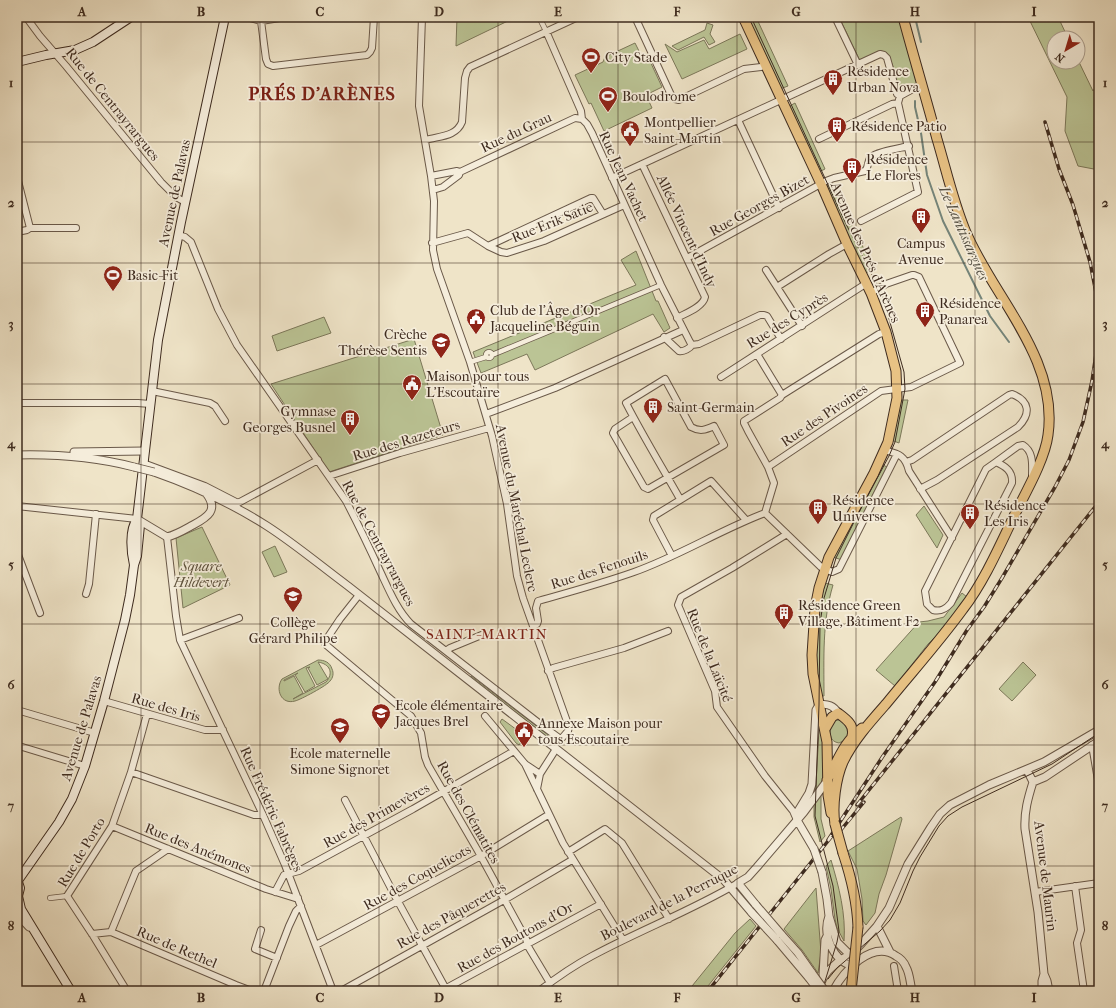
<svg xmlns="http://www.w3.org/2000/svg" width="1116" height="1008" font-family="'IM FELL French Canon',serif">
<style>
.green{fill:#bbc495;stroke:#7c785a;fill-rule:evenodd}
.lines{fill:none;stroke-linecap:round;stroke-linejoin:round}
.stream{stroke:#758479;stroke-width:2}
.pedestrian-casing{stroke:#6a5949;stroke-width:6}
.minor-casing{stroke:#6a5949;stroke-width:8}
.tertiary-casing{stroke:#6a5949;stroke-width:9}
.secondary-casing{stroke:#3e2b1f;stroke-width:10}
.primary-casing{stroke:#3e2b1f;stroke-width:11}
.pedestrian{stroke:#f5eddb;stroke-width:4.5}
.minor{stroke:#f5eddb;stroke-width:6}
.tertiary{stroke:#f5eddb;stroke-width:7}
.secondary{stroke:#f5eddb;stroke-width:8}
.primary{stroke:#e8c284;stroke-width:9}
.tram{stroke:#3e2b1f;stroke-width:1}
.rail-casing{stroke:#3e2b1f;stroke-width:3.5}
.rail{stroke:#f5eddb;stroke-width:2;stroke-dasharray:6;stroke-linecap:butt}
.tertiary-bridge-casing{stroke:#6a5949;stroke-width:9;stroke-linecap:butt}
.primary-bridge-casing{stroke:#3e2b1f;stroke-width:11;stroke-linecap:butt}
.tertiary-bridge{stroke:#f5eddb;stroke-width:7}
.primary-bridge{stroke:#e8c284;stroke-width:9}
.grid{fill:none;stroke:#3e2b1f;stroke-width:1;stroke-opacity:0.55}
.labels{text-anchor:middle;stroke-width:3.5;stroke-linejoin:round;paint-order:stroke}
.poi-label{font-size:14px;fill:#3e2b1f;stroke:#f5eddb;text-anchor:start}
.street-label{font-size:14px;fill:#3e2b1f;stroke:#f5eddb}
.park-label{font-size:14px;font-style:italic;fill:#5d513c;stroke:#f5eddb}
.water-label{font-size:15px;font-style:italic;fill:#555044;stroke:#f5eddb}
.neighbourhood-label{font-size:15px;letter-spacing:1px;fill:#7a1f14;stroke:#f5eddb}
.district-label{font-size:18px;font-weight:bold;letter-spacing:1px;fill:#7a1f14;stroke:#f5eddb}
.neatline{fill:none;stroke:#3e2b1f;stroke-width:1.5}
.grid-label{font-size:13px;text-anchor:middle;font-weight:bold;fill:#3e2b1f}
</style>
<rect width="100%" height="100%" fill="#efe4c8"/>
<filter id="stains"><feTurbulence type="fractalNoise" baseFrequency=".005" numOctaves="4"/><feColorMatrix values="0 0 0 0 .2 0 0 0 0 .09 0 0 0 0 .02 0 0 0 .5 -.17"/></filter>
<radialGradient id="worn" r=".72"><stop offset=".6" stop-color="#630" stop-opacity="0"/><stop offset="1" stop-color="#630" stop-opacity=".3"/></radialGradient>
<path class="green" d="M 457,17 L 511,17 L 512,19 L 456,46 Z
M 746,17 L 756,17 L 788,86 L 780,89 Z
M 839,17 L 899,17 L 918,78 L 917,85 L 903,92 L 898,89 C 896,80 892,49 880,52 C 874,53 866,58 860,61 Z
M 1028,17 L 1058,17 L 1068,38 L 1054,38 L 1054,62 L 1078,62 L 1078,60 L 1093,91 L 1099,82 L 1099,170 L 1078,166 L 1065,131 L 1067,97 Z
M 707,23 L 713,25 L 710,34 L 715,42 L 709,45 L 704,37 L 678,50 L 672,46 L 705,30 Z
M 740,34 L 747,49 L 682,79 L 665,44 L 677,52 L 704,40 L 709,49 Z
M 635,43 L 644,61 L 649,59 L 662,87 L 646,95 L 652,108 L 604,131 L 591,103 L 589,104 L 575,75 L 603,62 L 605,57 Z
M 795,103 L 825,169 L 819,172 L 788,107 Z
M 832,183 L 853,228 L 874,268 L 866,273 L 825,186 Z
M 636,251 L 656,301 L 658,301 L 670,328 L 664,332 L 653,314 L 535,370 L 527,354 L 481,373 L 473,352 L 636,285 L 621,260 Z
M 324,317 L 331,333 L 277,351 L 272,336 Z
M 414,339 L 443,435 L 329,472 L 271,384 Z
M 900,400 L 908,400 L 899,443 L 891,440 L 899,412 Z
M 883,465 L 889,468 L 842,560 L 833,557 Z
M 924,506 L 943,535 L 937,548 L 916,515 Z
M 202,527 L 230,585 L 183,608 L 176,538 Z
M 275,546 L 287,572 L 274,577 L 262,552 Z
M 825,583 L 833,585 C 822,622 824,658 824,696 L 821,696 C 819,687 816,679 816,671 C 813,642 818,611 825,583 Z
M 962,593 L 967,597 L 946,626 L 928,644 L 895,686 L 876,670 L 919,622 L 928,621 L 944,617 Z
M 318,660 C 324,660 330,662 332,669 C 334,673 333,678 330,681 C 328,685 300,700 295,701 C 281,705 275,689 282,679 ZM 318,662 C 330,664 334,673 326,682 L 293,699 L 303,693 L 294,676 L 284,681 L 284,680 L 298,673 L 295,675 L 305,692 L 315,686 L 306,668 L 310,667 L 308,668 L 317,685 L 328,679 Z
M 1023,662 L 1036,675 L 1012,701 L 999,689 Z
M 471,676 L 548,735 L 546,739 L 469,679 Z
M 817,714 L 823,744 L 823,781 L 814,794 Z
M 502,719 L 528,738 L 524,743 L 522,741 L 519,745 L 516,743 L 500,722 Z
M 839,720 L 845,722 L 850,732 L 845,740 L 839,743 C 827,741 830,729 833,721 Z
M 821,792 L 821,819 L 825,836 L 820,842 L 814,817 L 814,802 Z
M 901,817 L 902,819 L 886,875 L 879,894 L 875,913 L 866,925 L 863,921 L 862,899 L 857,869 L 848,851 Z
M 831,860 C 839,887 846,914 844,941 L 837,928 L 835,919 L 831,889 L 826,866 Z
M 816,888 L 821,953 L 818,973 L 802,950 L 784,929 Z
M 750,919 L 756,926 L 704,991 L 688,991 L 735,933 Z"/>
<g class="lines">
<path class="stream" d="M 915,17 L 921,42
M 915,101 L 915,107 L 921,133 L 927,175 L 943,221 L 990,316 L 1009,342"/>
<g class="pedestrian-casing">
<path id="pedestrian" d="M 539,17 L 546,31
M486 355a3 3 0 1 1 6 0a3 3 0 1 1-6 0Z
M 492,355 L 661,285
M 470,362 L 486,357
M 50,898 L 67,896"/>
</g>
<g class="minor-casing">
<path id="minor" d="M 26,17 L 40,36 L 66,66 L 161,182 L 176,197 L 185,202
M 246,17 L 261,21 L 286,17
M 635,17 L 672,97 L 675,99 L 679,100 L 744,69 L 761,67
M 835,17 L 858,65
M 261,21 L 266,59 L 268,64 L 273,66 L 367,55 L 370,52 L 372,48 L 374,17
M 546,31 L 581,111 L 582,119 L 587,124 L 592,133 L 661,285 L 690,342 L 692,345 L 699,344 L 760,315 L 764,315 L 767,316 L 781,339
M 738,120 L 779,208
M 819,139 L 892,104 L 898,103
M 426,140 C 439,136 456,137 462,122 L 465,78 L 467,71 L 470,67 L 578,17
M 642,164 L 705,297 C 703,307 686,313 677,318
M 431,176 L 457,171 L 460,172 L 575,118 L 582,119
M 17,177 L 30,228
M 612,178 L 880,54 L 884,55 L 887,58 L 897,94 L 900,96
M 433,190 L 443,187 L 459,175 L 460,172
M 861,221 L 918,192 L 898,103 L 900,96 L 922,84
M 17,232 L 27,230 L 30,228 L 76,228
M 178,235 L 185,237 L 191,242 L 218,309 L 237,345 L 346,501 C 358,524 369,547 380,571 C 389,590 397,610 411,624 L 544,727 L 559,738 L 562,738 L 568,731 L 569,727 L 523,598 L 517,576 L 507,504 L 492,436 L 470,362 L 437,269 L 433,250 L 434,201 L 431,176 L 419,106 L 422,17
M 432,243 L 468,233 L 488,246 L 591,198 L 593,198 L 603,214
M 488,246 L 501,252 L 507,253 L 544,241 L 624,205
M 687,258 L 826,181 L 834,178 L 865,171 C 869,167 867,161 871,157 C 875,152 901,148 909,146
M 766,270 L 802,326
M 777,287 L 829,254 L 847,244
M 664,337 L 679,351 C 684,352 690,348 692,345
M 757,354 L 782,395
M 721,377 L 867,283
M 152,391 L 210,403 L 215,406 L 225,421
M 17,403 L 138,403 L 150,404
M 486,414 L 555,388 L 683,330
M 633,417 L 615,429 L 613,433 L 644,487 L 648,489 L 724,445 L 714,426 C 705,430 700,432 691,427 L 665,379 L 626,403 C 643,436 662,467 680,499
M 884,450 C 899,454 905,455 909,471 L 952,538
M 906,462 L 912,460 L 1009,395 L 1012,394 C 1030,401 1031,414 1018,427 L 937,480 L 920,489
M 996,462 C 1005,466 1013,471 1012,483 L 951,603 C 946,609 941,612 933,610 L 927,604 L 925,591 L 986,469 Z
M 996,462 L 1018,446 L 1023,445 C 1034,452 1032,465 1032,476
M 143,463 L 205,486 L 238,503 L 318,460
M 768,467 L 881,391 L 911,387 L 960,363 L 919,277 L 914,275 L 912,275 L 886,284 L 871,293
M 329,476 L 400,453 L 489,428
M 17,506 L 137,519
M 765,513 L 774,483 L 768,467 L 748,431 L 744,423 L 744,421 L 780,398 L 782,395 L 879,334 L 886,332
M 765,513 L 821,567 L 832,572 L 839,569 L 897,454
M 787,534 L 732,568 L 681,597 L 678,605 L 715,691 L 717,707 L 765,776 L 793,811 L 797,820
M 167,537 L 176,616 L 180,640 L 263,815 L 285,865 L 333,991
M 17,552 L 40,613
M 672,556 L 653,520 L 654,516 L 711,481 L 746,520
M 86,594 L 89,584 L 96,514
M 359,595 L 340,619 L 326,640 L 325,644 L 411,716 L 421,733 L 425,757 L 428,765 L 478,851 L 526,939 L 529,948 L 550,983
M 533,626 L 537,624 L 538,621 L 536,608 L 538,601 C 570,592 603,583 634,572 C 679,556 720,530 765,513
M 180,640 L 239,618
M 446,651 L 450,648 L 484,634
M 548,671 L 553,668 L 624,648 L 668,631
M 104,701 L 205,730 L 223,730
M 17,710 L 95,733
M 485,716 L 525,764 L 540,774
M 1092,745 L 1099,786
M 19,746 L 85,766
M 525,764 L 563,843 L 623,940
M 131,772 L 254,815 L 263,815
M 537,789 L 540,774 L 556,749
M 345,800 L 395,896 L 447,991
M 112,826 L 266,889 L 295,898 L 298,898
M 568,852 L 605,829 L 622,843 L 669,919
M 1075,886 L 1081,930 L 1077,943 L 1084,991
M 275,892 L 284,875 L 299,871 L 413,809 L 514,751
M 1035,892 L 1099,883
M 261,930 L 255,949 L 277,958
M 111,932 L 136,871 L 168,849
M 92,934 L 111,932 L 236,985 L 252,991
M 316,945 L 481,856 L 548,815
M 894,966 L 898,991
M 127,991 L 92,934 L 67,896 L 112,826 L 131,772 L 147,714
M 264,991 L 289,926 L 296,911 L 301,906
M 341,991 L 504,900 L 572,860
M 441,991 L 601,904
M 539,991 C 556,978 573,966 592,956 C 640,930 691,911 738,883"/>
</g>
<g class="tertiary-casing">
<path id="tertiary" d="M 74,452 L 144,451
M 17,455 C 57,454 95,457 134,467
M 154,472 C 194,486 231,503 267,526 C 295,544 321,566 348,586 L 724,880 L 752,913
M 137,519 L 167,537 C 176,535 184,530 193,525 C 208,517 219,510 206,493
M 1027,770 L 1033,782 C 1028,798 1024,812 1025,829 L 1038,912 L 1044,974 L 1047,981 L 1049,991
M 1033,782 L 1045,777 L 1099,741
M 797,820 L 798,811 L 809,793 L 812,784 L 816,710 L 819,705 C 827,703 834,706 838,713
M 797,820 L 814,849
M 822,872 L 827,899 L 829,916 L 834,933 L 837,942 L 850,955 L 851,958
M 756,905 L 738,883 L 748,877 L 757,867 L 804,812 L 827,781
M 17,914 L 29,927
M 829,916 C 822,935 833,960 852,966
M 877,926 L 890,952
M 781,934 L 798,953 L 812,973
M 777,940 L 809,978
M 823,975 L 825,940 L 827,936
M 818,990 L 823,978 L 828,971 L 840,960 L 850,955 L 861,944 L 877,926 L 889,908 L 908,864 L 931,827 L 940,814 L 950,805 L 989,785 L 1044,762 L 1099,730
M 833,991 C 843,972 872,939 896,956 C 900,958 904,962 906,967 C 910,974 910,983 912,991
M 1042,991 L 1042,981 L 1044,974"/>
</g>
<g class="secondary-casing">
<path id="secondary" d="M 17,62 L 46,55 L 75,50 L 93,42 L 131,17
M 134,565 C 131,552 129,530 137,519 L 158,340 L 181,222 L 225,17
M 17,882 L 59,822 L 72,799 L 85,766 L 104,701 L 125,620 L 130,595 L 134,565 L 137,556 L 140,525 L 137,519
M 18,882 L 20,888 L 18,896 L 21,909 L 71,991"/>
</g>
<g class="primary-casing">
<path id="primary" d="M 743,17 L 821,184 L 847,244 L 871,293 L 886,332 L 896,371 L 897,398 L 888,442 L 874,473 L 829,557 L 819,588 L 815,608 L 812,655 L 813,674 L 827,742 L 828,795 L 831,813
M 825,729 L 832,717 L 838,713 C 846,719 855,725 852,736
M 827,780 C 839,759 842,744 862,728
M 835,824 C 832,806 836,778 843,762 C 853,741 871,721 886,704 C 912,672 939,642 963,609 C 984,582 1000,545 1015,514 C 1026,492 1045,459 1048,435 C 1059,358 992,296 965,230 C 953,201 946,169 937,139 C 926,98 914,58 903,17
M 843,853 C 851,877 857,900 858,927"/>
</g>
<use href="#pedestrian" class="pedestrian"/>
<use href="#minor" class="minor"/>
<use href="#tertiary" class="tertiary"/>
<use href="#secondary" class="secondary"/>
<use href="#primary" class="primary"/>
<path class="tram" d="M 751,17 L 846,224 L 882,294 L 904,372 L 905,389 L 895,442 L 889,456 L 856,518 L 836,558 L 824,598 L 820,623 L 819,705 L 815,816 L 833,886 L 839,931 L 837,942 L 822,991
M 828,979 L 837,968 L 880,931 L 890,920 L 900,903 L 913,871 L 920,857 L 939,826 L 948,816 L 962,807 L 1052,764 L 1099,733"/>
<g class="rail-casing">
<path id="rail" d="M 857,805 L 1099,502
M 840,831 L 864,802
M 828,840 L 883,756 L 935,682 L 967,630 L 984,607 L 1002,578 L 1055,487 L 1069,460 L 1083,422 L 1092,381 L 1096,354 L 1097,298 L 1090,262 L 1073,205 L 1059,169 L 1045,122
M 708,991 L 832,836"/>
</g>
<use href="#rail" class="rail"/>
<g class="tertiary-bridge-casing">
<path id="tertiary-bridge" d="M 134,467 L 154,472
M 814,849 L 822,872
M 756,905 L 781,934
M 752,913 L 777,940
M 812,973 L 825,991
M 809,978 L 819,991"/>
</g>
<g class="primary-bridge-casing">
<path id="primary-bridge" d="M 835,824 L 843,853
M 851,991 L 858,927"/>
</g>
<use href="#tertiary-bridge" class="tertiary-bridge"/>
<use href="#primary-bridge" class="primary-bridge"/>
</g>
<path class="grid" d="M 141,17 L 141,991M 260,17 L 260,991M 379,17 L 379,991M 498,17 L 498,991M 618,17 L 618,991M 737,17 L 737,991M 856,17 L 856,991M 975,17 L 975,991M 17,142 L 1099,142M 17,263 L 1099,263M 17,384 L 1099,384M 17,504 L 1099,504M 17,624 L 1099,624M 17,745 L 1099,745M 17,866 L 1099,866"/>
<defs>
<g id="stadium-pin" transform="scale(1)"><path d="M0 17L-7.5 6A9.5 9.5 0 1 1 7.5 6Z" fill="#8f2418" stroke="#f5eddb"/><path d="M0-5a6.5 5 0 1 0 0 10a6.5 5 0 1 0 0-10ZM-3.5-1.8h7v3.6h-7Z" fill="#fff"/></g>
<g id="building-pin" transform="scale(1)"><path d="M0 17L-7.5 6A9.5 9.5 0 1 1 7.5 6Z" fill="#8f2418" stroke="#f5eddb"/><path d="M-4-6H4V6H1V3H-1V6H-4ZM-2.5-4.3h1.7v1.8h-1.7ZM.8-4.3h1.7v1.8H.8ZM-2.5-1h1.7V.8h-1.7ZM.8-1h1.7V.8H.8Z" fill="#fff"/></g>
<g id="civic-pin" transform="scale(1)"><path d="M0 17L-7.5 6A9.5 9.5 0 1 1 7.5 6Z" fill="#8f2418" stroke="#f5eddb"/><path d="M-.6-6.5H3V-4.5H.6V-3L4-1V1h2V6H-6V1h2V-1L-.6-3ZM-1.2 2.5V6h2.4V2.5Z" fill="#fff"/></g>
<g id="school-pin" transform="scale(1)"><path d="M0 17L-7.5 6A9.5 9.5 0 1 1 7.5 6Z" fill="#8f2418" stroke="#f5eddb"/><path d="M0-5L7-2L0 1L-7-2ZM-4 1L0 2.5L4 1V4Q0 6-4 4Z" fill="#fff"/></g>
</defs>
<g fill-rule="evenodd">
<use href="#stadium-pin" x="591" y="57"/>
<use href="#building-pin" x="833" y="79"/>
<use href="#stadium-pin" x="608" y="96"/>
<use href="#building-pin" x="837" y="126"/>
<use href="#civic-pin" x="630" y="130"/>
<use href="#building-pin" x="852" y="167"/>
<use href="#building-pin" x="921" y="217"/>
<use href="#stadium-pin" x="113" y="275"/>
<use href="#building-pin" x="925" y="311"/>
<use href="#civic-pin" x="476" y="318"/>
<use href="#school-pin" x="441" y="342"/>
<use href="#civic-pin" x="412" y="384"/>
<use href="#building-pin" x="653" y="407"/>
<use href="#building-pin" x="350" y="419"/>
<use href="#building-pin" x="818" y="508"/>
<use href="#building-pin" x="970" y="513"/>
<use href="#school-pin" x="293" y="596"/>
<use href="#building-pin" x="784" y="613"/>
<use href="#school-pin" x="381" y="713"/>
<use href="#school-pin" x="340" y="727"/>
<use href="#civic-pin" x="524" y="731"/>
</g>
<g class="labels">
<g class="poi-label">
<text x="605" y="62">City Stade</text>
<text x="847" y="76">Résidence<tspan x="847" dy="16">Urban Nova</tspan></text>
<text x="622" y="101">Boulodrome</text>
<text x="644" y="127">Montpellier<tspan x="644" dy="16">Saint-Martin</tspan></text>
<text x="851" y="131">Résidence Patio</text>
<text x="866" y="164">Résidence<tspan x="866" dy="16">Le Flores</tspan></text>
<text x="921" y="248" text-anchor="middle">Campus<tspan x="921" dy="16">Avenue</tspan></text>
<text x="127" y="280">Basic-Fit</text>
<text x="939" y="308">Résidence<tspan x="939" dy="16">Panarea</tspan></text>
<text x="490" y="315">Club de l'Âge d'Or<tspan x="490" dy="16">Jacqueline Béguin</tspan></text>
<text x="427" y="339" text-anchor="end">Crèche<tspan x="427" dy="16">Thérèse Sentis</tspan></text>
<text x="426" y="381">Maison pour tous<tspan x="426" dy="16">L'Escoutaïre</tspan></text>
<text x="667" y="412">Saint-Germain</text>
<text x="336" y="416" text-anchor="end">Gymnase<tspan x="336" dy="16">Georges Busnel</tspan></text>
<text x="832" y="505">Résidence<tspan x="832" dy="16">Universe</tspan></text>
<text x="984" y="510">Résidence<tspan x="984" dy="16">Les Iris</tspan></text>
<text x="798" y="610">Résidence Green<tspan x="798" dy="16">Village, Bâtiment F2</tspan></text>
<text x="293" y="627" text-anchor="middle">Collège<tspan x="293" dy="16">Gérard Philipe</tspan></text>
<text x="395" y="710">Ecole élémentaire<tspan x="395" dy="16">Jacques Brel</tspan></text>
<text x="538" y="728">Annexe Maison pour<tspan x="538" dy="16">tous Escoutaire</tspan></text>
<text x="340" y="758" text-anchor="middle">Ecole maternelle<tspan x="340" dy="16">Simone Signoret</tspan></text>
</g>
<g class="street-label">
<text transform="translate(113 104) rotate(51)" y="5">Rue de Centrayrargues</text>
<text transform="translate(516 132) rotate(-25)" y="5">Rue du Grau</text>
<text transform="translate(624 176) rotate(65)" y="5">Rue Jean Vachet</text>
<text transform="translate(174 193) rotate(-78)" y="5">Avenue de Palavas</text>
<text transform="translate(759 205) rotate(-29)" y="5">Rue Georges Bizet</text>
<text transform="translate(552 222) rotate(-22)" y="5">Rue Erik Satie</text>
<text transform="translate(687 231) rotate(65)" y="5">Allée Vincent d'Indy</text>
<text transform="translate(866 252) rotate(66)" y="5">Avenue des Prés d'Arènes</text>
<text transform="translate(787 320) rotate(-32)" y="5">Rue des Cyprès</text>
<text transform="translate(824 415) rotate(-34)" y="5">Rue des Pivoines</text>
<text transform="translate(406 440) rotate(-17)" y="5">Rue des Razeteurs</text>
<text transform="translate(517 508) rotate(79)" y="5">Avenue du Maréchal Leclerc</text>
<text transform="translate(379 543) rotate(62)" y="5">Rue de Centrayrargues</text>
<text transform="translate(599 569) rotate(-18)" y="5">Rue des Fenouils</text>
<text transform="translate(710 655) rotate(68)" y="5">Rue de la Laïcité</text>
<text transform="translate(166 707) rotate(16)" y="5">Rue des Iris</text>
<text transform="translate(81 728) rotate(-73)" y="5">Avenue de Palavas</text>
<text transform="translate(272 809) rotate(66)" y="5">Rue Frédéric Fabrèges</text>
<text transform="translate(469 812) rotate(61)" y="5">Rue des Clématites</text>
<text transform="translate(376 815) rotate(-29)" y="5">Rue des Primevères</text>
<text transform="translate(198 848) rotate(22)" y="5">Rue des Anémones</text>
<text transform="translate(81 852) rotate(-59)" y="5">Rue de Porto</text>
<text transform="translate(1046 876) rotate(83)" y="5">Avenue de Maurin</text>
<text transform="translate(417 877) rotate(-29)" y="5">Rue des Coquelicots</text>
<text transform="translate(669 902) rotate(-27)" y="5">Boulevard de la Perruque</text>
<text transform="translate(451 915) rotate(-29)" y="5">Rue des Pâquerettes</text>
<text transform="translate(515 937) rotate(-29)" y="5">Rue des Boutons d'Or</text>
<text transform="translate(177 947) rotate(23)" y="5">Rue de Rethel</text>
</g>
<g class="park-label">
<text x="201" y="571">Square<tspan x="201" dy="16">Hildevert</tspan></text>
</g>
<g class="water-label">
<text transform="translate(964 233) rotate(66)" y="5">Le Lantissargues</text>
</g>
<g class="neighbourhood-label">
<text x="487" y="639">SAINT-MARTIN</text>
</g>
<g class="district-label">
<text x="322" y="100">PRÉS D'ARÈNES</text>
</g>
</g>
<rect width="1116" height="1008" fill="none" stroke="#efe4c8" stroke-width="44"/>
<g transform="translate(1066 50) rotate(218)"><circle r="19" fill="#f5eddb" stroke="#ac9f90"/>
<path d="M0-3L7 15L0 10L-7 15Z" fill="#8f2418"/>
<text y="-6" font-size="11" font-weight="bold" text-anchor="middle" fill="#3e2b1f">N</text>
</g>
<rect x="22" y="22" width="1072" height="964" class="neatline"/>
<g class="grid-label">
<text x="82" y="16">A</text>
<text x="201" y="16">B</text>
<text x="320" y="16">C</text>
<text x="439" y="16">D</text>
<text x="558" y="16">E</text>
<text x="677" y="16">F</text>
<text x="796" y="16">G</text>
<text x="915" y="16">H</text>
<text x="1034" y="16">I</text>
<text x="11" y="87">1</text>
<text x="1105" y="87">1</text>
<text x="11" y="207">2</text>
<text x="1105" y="207">2</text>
<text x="11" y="328">3</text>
<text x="1105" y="328">3</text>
<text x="11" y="448">4</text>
<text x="1105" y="448">4</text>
<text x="11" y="569">5</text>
<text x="1105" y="569">5</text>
<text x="11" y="689">6</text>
<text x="1105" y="689">6</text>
<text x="11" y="810">7</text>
<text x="1105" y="810">7</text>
<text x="11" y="930">8</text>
<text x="1105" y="930">8</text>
<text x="82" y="1002">A</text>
<text x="201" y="1002">B</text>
<text x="320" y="1002">C</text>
<text x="439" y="1002">D</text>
<text x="558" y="1002">E</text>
<text x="677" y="1002">F</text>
<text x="796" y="1002">G</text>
<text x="915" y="1002">H</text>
<text x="1034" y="1002">I</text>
</g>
<rect width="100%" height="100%" filter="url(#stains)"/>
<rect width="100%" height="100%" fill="url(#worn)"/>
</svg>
